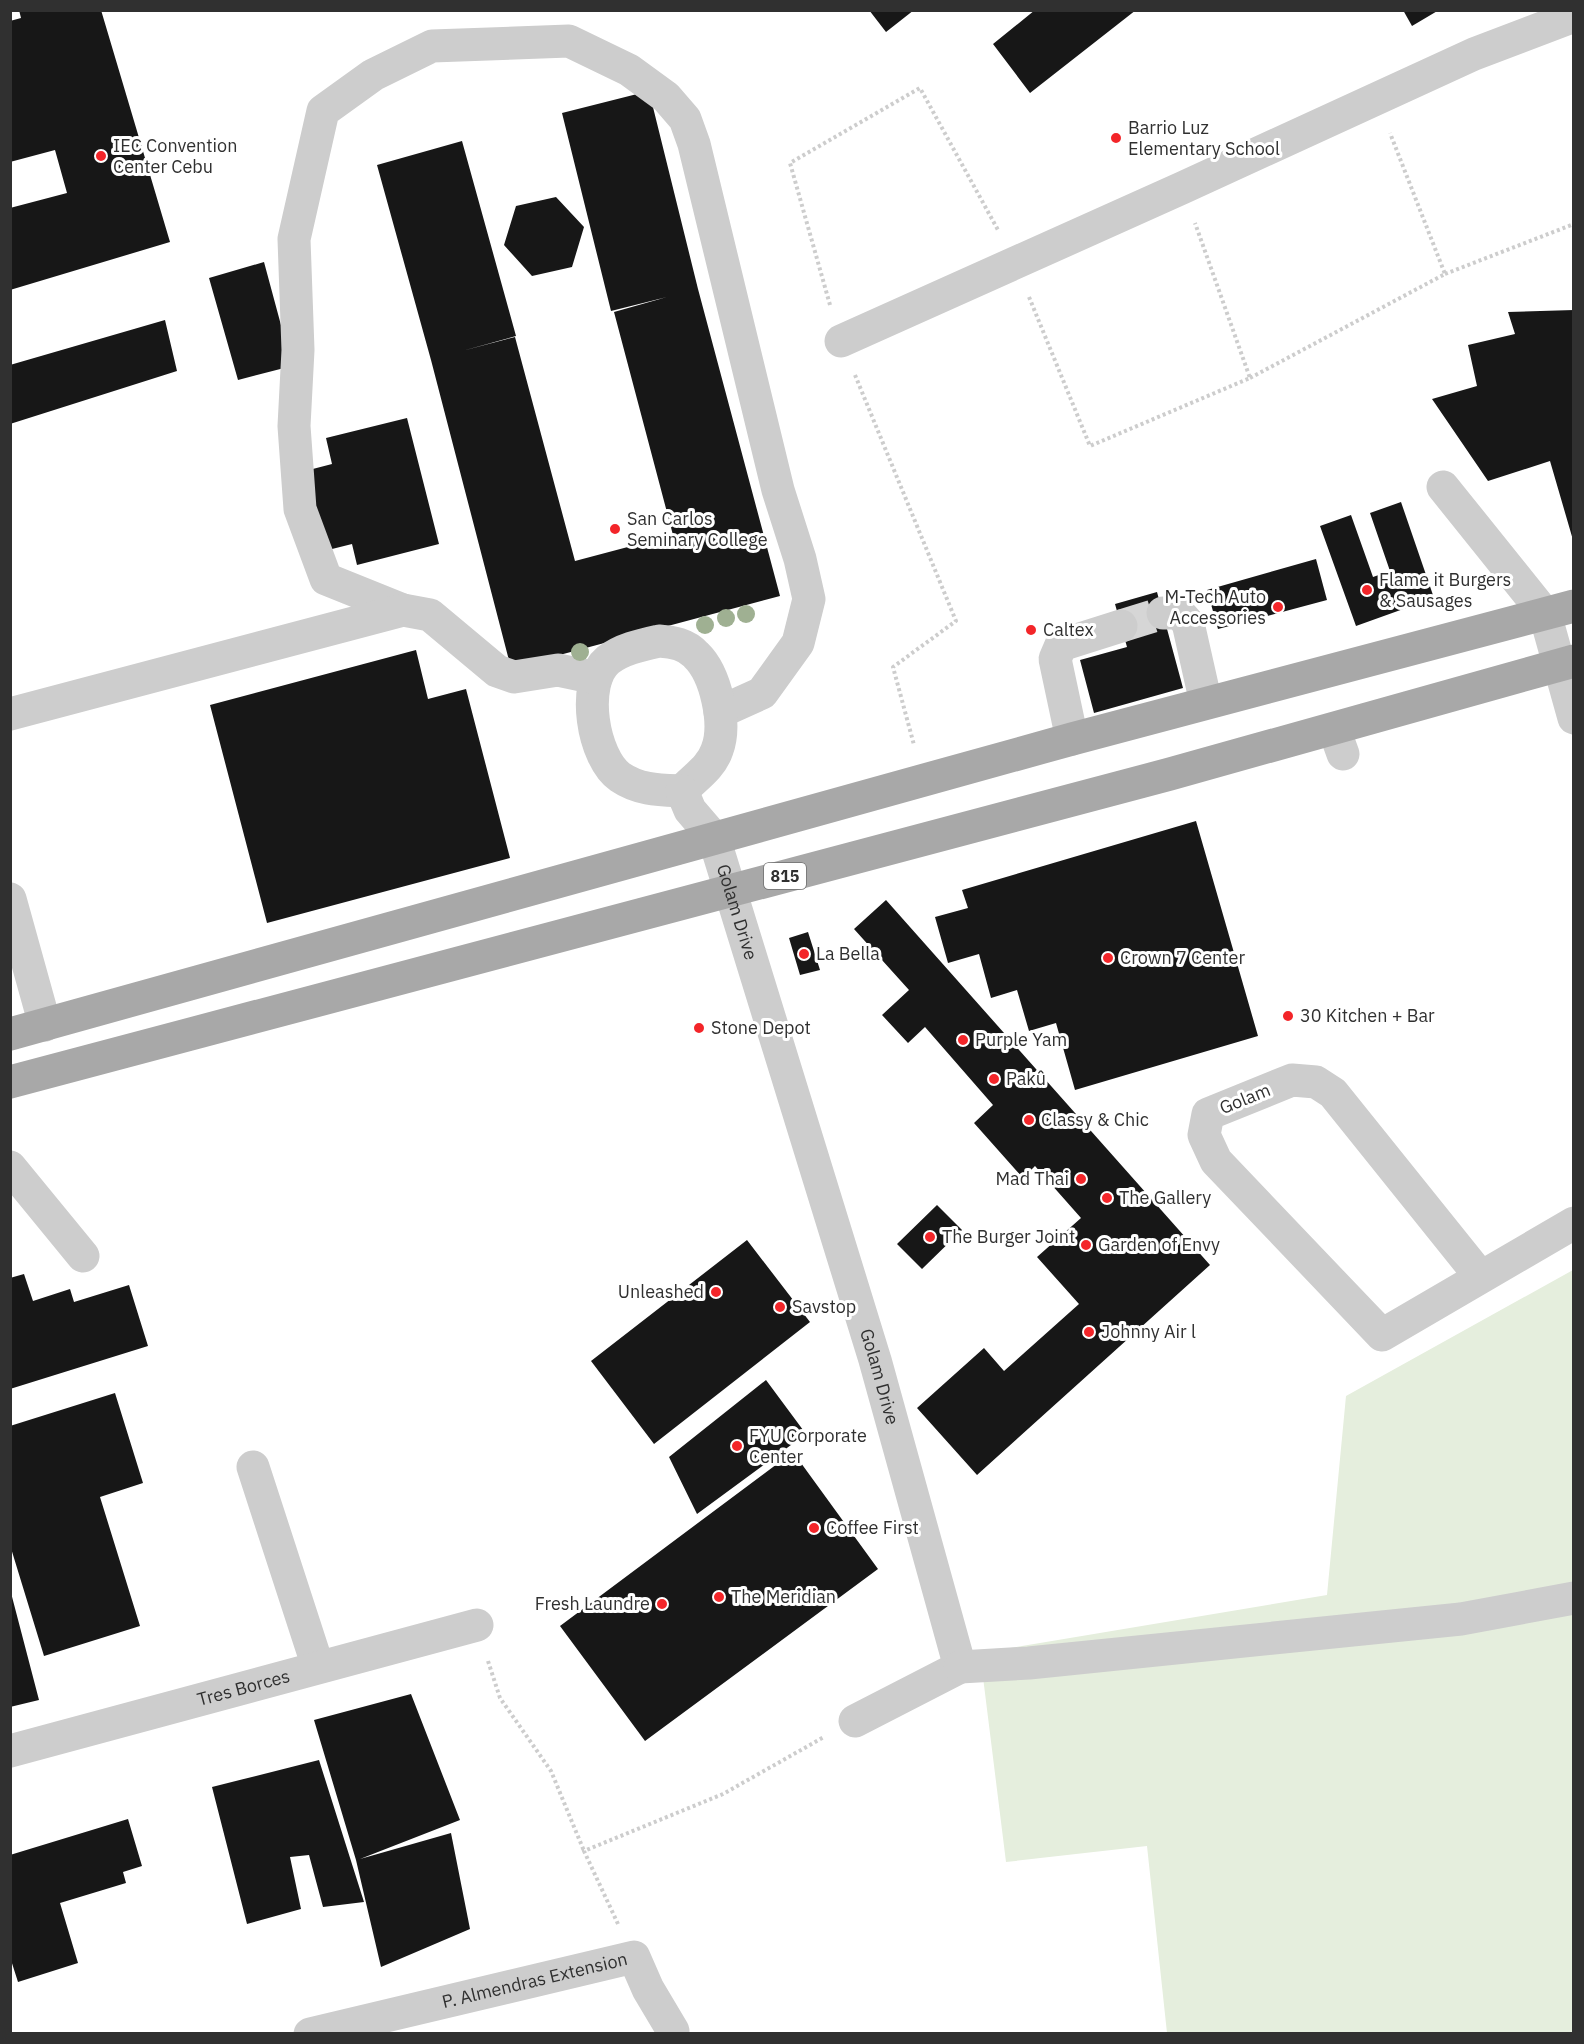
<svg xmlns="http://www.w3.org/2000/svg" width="1584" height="2044" font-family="'IBM Plex Sans',sans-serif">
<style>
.green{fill:#e5eedd}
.building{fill:#171717}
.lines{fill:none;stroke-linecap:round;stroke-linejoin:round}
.minor-tunnel{stroke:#d6d6d6;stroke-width:33;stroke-dasharray:33 16;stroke-linecap:butt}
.path{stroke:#cdcdcd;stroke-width:4;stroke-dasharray:3 3;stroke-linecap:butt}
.minor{stroke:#cdcdcd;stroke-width:33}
.major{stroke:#a8a8a8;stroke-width:33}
.tree{fill:#9fb092}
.poi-dot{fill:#f32529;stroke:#fff;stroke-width:2}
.labels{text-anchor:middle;stroke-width:6;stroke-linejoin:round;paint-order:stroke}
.shield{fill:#fff;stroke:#6e6e6e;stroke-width:1.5}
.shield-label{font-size:16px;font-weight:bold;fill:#303030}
.poi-label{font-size:18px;fill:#303030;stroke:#fff;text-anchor:start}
.street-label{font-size:18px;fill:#303030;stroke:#fff}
</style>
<rect width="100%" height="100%" fill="#fff"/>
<path class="green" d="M 1573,1270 L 1573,2033 L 1167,2033 L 1147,1846 L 1006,1862 L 980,1653 L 1327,1595 L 1346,1396 Z"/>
<path class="building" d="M 19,10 L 101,10 L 170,242 L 10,290 L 10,208 L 67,193 L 55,150 L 10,162 L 10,21 L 21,18 Z
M 869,10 L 914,10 L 886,32 Z
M 1035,10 L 1136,10 L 1030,93 L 993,44 Z
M 1403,10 L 1439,10 L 1412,26 Z
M 649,91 L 698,289 L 780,596 L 511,668 L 431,360 L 377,165 L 462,141 L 516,336 L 462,351 L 515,337 L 575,561 L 673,535 L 614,312 L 667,297 L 611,311 L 562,113 Z
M 556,197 L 584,227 L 572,267 L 532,276 L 504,245 L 516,206 Z
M 264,262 L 292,366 L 238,380 L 209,278 Z
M 1574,310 L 1574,540 L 1573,540 L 1550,461 L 1488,481 L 1432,399 L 1477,386 L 1468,345 L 1515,334 L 1508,312 Z
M 165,320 L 177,371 L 10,424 L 10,365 Z
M 407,418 L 439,544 L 357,565 L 352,544 L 324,551 L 305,471 L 332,464 L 326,438 Z
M 1401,502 L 1434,598 L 1356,626 L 1320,526 L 1351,515 L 1373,577 L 1390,571 L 1370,513 Z
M 1316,559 L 1327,600 L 1218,629 L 1207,590 Z
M 1157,592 L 1183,688 L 1094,713 L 1080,660 L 1127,647 L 1115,604 Z
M 416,650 L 428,699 L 466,689 L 510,858 L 267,923 L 210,705 Z
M 1196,821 L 1258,1036 L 1075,1090 L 1056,1023 L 1029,1031 L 1017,990 L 991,998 L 979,954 L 948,963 L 935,917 L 968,908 L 962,890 Z
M 886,900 L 1210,1265 L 977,1475 L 917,1408 L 984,1348 L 1004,1371 L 1079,1304 L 1037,1257 L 1081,1218 L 1035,1166 L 1023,1178 L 974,1123 L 993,1105 L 925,1027 L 908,1043 L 882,1015 L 909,990 L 854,929 Z
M 808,932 L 820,970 L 800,975 L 789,938 Z
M 937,1205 L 962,1230 L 922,1269 L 897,1244 Z
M 747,1240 L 810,1322 L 654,1444 L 591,1361 Z
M 24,1274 L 33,1301 L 70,1289 L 74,1302 L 129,1285 L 148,1346 L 10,1389 L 10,1278 Z
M 766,1380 L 806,1434 L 697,1514 L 669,1457 Z
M 115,1393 L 143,1483 L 100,1497 L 140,1626 L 44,1656 L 10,1545 L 10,1426 Z
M 793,1452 L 878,1569 L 645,1741 L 560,1626 Z
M 10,1589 L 39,1700 L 10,1707 Z
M 411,1694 L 460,1820 L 360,1859 L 451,1833 L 470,1929 L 381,1967 L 356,1860 L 314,1720 Z
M 319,1760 L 364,1902 L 323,1907 L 309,1855 L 290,1857 L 301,1909 L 247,1924 L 212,1787 Z
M 128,1819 L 142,1866 L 123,1872 L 126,1883 L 60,1903 L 78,1963 L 18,1982 L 10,1957 L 10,1855 Z"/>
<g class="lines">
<path class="minor-tunnel" d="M 1121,626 L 1163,613"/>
<path class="path" d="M 1445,274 L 1574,224
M 1029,297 L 1090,446 L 1250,378 L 1195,223
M 830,305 L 790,163 L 920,88 L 998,230
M 855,375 L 956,621 L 893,667 L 914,745
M 1250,378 L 1445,274 L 1390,133
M 488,1661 L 500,1698 L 551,1771 L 584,1851
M 618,1924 L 584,1851 L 723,1794 L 824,1737"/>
<g class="minor">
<path d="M 841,341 L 1182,188 L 1474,54 L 1574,16"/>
<path d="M 1443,487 L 1545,614 L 1574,718"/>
<path d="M 403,610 L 326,579 L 300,509 L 294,426 L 298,350 L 294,239 L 323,111 L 373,75 L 432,46 L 569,41 L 629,70 L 666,97 L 685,119 L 694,144 L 778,490 L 800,559 L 809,599 L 798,643 L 762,693 L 720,712"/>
<path d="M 1163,613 L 1179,613 L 1188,623 L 1206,703"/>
<path d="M 659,641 C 673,642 686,644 696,655 C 716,674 727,724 717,750 C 711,768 694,778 682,791 C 659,790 639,790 620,777 C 593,758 580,683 608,660 C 622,649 641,645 659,641 Z"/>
<path d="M 10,714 L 403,610 L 430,615 L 497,671 L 514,677 L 558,670 L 596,678"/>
<path d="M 1334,729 L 1343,754"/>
<path d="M 1072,739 L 1055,659 L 1061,645 L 1121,626"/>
<path id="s1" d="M 682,791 L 690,810 L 714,838 L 875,1360 L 960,1667 L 855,1721"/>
<path d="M 10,899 L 45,1025"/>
<path d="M 10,1167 L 83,1256"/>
<path d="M 1480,1276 L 1333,1093 L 1316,1082 L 1292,1080 L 1208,1114 L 1204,1135 L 1216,1161 L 1382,1335 L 1574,1223"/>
<path d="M 253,1467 L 318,1667"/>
<path d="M 960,1667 L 1029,1663 L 1461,1619 L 1574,1598"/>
<path id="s2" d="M 10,1751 L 477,1625"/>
<path id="s3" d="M 310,2034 L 634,1957 L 648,1989 L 673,2031"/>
</g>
<path class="major" d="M 10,1034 L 1072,739 L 1574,606
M 10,1082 L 1170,774 L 1574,661"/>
</g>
<g class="tree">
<circle cx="746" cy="614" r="9"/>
<circle cx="726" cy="618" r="9"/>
<circle cx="705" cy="625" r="9"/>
<circle cx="580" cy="652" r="9"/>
</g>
<g class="poi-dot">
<circle cx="1116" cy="138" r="6"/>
<circle cx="101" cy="156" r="6"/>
<circle cx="615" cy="529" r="6"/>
<circle cx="1367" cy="590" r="6"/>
<circle cx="1278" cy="607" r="6"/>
<circle cx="1031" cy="630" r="6"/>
<circle cx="804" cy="954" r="6"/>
<circle cx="1108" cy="958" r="6"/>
<circle cx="1288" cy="1016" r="6"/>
<circle cx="699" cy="1028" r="6"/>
<circle cx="963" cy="1040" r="6"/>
<circle cx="994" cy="1079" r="6"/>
<circle cx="1029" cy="1120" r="6"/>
<circle cx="1081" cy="1179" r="6"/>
<circle cx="1107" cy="1198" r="6"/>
<circle cx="930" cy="1237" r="6"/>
<circle cx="1086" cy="1245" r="6"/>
<circle cx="716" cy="1292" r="6"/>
<circle cx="780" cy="1307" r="6"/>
<circle cx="1089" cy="1332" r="6"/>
<circle cx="737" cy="1446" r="6"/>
<circle cx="814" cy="1528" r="6"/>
<circle cx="719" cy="1597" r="6"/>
<circle cx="662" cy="1604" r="6"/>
</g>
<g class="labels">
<rect class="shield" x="764" y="863" width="42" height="26" rx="4.5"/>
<g class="shield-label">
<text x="785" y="882">815</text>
</g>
<g class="poi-label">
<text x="1128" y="134">Barrio Luz<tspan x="1128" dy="21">Elementary School</tspan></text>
<text x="113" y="152">IEC Convention<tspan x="113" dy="21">Center Cebu</tspan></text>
<text x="627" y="525">San Carlos<tspan x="627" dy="21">Seminary College</tspan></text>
<text x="1379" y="586">Flame it Burgers<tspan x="1379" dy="21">&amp; Sausages</tspan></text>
<text x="1266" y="603" text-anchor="end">M-Tech Auto<tspan x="1266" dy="21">Accessories</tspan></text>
<text x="1043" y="636">Caltex</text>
<text x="816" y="960">La Bella</text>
<text x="1120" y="964">Crown 7 Center</text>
<text x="1300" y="1022">30 Kitchen + Bar</text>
<text x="711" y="1034">Stone Depot</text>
<text x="975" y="1046">Purple Yam</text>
<text x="1006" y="1085">Pakû</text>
<text x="1041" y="1126">Classy &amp; Chic</text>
<text x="1069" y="1185" text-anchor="end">Mad Thai</text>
<text x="1119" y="1204">The Gallery</text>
<text x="942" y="1243">The Burger Joint</text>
<text x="1098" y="1251">Garden of Envy</text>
<text x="704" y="1298" text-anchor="end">Unleashed</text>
<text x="792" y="1313">Savstop</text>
<text x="1101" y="1338">Johnny Air l</text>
<text x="749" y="1442">FYU Corporate<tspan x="749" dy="21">Center</tspan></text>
<text x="826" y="1534">Coffee First</text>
<text x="731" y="1603">The Meridian</text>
<text x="650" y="1610" text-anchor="end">Fresh Laundre</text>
</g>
<g class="street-label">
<text dy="6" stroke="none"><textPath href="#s1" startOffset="135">Golam Drive</textPath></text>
<text transform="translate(1245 1099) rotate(-22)" y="6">Golam</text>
<text dy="6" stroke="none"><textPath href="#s1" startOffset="621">Golam Drive</textPath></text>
<text dy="6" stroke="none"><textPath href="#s2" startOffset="242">Tres Borces</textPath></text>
<text dy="6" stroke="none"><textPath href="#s3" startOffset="231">P. Almendras Extension</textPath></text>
</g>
</g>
<rect width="1584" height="2044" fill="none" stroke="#303030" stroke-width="24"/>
</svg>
